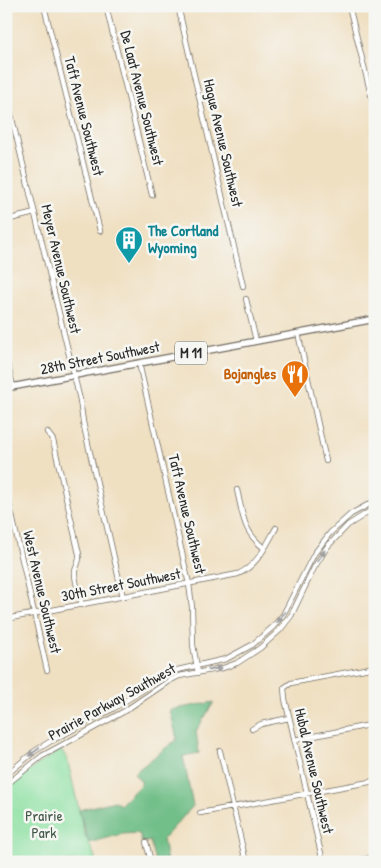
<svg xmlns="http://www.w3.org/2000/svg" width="381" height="868" font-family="'Patrick Hand',sans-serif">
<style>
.green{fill:#8de1a3;stroke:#5c8667}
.forest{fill:#72bf89;stroke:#4e755a}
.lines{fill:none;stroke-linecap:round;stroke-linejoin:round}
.minor-casing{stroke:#706a60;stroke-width:6}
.major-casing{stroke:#706a60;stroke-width:8}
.minor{stroke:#fff;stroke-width:4.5}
.major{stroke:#fff;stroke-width:5.5}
.oneway{fill:#a0a0a0}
.labels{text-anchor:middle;stroke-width:5;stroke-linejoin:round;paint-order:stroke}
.shield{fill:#f6f6f2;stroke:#686867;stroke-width:1}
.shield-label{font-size:14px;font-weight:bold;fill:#2b2b2b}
.street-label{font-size:15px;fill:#2b2b2b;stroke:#f6f6f2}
.culture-label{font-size:15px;font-weight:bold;fill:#0d838f;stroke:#f6f6f2;text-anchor:start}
.food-label{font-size:15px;font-weight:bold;fill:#c56008;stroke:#f6f6f2;text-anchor:end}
.park-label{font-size:15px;fill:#445849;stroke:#f6f6f2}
</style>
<rect width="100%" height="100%" fill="#f6f6f2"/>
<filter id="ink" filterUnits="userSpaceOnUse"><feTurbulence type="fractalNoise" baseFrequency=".02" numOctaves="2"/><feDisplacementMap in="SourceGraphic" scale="10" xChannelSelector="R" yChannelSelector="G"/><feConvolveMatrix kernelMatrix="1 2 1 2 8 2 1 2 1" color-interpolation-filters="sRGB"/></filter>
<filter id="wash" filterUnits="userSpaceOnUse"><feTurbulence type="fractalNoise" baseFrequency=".0096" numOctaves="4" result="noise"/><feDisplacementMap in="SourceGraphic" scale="20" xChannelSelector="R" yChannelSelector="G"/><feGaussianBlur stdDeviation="1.12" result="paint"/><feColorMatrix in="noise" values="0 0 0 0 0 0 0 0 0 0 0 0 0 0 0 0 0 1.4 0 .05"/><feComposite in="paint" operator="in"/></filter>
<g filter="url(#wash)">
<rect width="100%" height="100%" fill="#f0e0c2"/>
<path class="green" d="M 61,750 L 67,758 L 84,832 L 95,857 L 94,862 L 6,862 L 6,790 L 38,764 Z"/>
<path class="forest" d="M 214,702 L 196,731 L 199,753 L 183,756 L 193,806 L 163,839 L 167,862 L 155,862 L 150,841 L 142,843 L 140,836 L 138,833 L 122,834 L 89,843 L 79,810 L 115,801 L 120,805 L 142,783 L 134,773 L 177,739 L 170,710 Z"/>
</g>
<g filter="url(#ink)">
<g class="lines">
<g class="minor-casing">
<path id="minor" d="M 44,6 L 100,231
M 106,6 L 152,195
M 178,6 L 243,286
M 349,6 L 375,111
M 6,94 L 80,400 L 83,422 L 123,597
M 6,220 L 35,213
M 246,299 L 256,341
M 298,333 L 326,461
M 6,358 L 13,386
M 139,363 L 189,584 L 192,607 L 193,645 L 198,673
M 47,432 L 53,440 L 79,554 C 80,562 77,564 75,571 C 74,581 80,595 82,605
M 6,489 L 47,670
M 237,490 C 243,515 243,532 264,548
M 6,619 L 238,574 C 257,566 266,546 276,528
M 252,729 L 261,724 L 289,718
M 294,740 L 375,724
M 220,751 L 246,862
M 6,775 L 35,751 L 51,741 L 114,708 L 173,671 L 226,659 L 252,645 L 273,627 L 283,615 L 314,554 L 330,533 L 351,514 L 375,501
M 6,785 L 42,756 L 123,712 L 169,681 L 179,676 L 223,668 L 237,663 L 260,648 L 280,630 L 291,616 L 314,568 L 327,547 L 348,525 L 375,508
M 200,813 L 375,781
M 146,842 L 151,862
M 323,862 L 285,699 L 284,688 L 291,683 L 375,667
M 352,862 L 375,857"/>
</g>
<g class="major-casing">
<path id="major" d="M 6,388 L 375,319"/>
</g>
<use href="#minor" class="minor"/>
<use href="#major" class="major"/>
</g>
<defs><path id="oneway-solid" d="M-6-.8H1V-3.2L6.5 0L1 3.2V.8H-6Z" transform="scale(1.25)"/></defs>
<g class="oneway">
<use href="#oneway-solid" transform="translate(321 556) rotate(-57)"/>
<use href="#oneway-solid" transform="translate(281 617) rotate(128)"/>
<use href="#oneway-solid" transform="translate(215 669) rotate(-11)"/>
<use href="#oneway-solid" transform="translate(34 752) rotate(144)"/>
</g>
</g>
<defs>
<g id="building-pin" transform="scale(1.4375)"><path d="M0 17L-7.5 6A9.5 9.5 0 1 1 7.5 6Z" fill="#0f9aa8" stroke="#f6f6f2"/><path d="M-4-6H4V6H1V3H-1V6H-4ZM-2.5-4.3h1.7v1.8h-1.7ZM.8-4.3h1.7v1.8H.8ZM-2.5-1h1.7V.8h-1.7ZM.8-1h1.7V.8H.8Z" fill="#fff"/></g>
<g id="restaurant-pin" transform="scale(1.4375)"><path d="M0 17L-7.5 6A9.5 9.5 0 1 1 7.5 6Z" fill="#e8710a" stroke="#f6f6f2"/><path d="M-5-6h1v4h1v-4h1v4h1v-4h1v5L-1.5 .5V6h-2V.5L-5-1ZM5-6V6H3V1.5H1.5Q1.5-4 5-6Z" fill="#fff"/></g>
</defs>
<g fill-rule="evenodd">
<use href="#building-pin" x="129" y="240"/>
<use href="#restaurant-pin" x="295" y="374"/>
</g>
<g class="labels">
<rect class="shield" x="175" y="341.5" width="32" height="23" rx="4"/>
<g class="shield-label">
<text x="191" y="358">M 11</text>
</g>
<g class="street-label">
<text transform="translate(142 98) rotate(76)" y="5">De Laat Avenue Southwest</text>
<text transform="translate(84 116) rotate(76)" y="5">Taft Avenue Southwest</text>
<text transform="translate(223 143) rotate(77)" y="5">Hague Avenue Southwest</text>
<text transform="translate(61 269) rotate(77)" y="5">Meyer Avenue Southwest</text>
<text transform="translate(100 358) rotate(-11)" y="5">28th Street Southwest</text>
<text transform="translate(187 514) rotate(77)" y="5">Taft Avenue Southwest</text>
<text transform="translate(121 585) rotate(-11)" y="5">30th Street Southwest</text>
<text transform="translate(42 592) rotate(77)" y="5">West Avenue Southwest</text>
<text transform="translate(112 702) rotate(-29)" y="5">Prairie Parkway Southwest</text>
<text transform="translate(314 771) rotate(77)" y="5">Hubal Avenue Southwest</text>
</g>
<g class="culture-label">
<text x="148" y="236">The Cortland<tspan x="148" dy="17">Wyoming</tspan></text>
</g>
<g class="food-label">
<text x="276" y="379">Bojangles</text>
</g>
<g class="park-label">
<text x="44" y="821">Prairie<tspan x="44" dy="17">Park</tspan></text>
</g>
</g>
<rect width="381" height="868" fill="none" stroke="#f6f6f2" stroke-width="25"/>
</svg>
